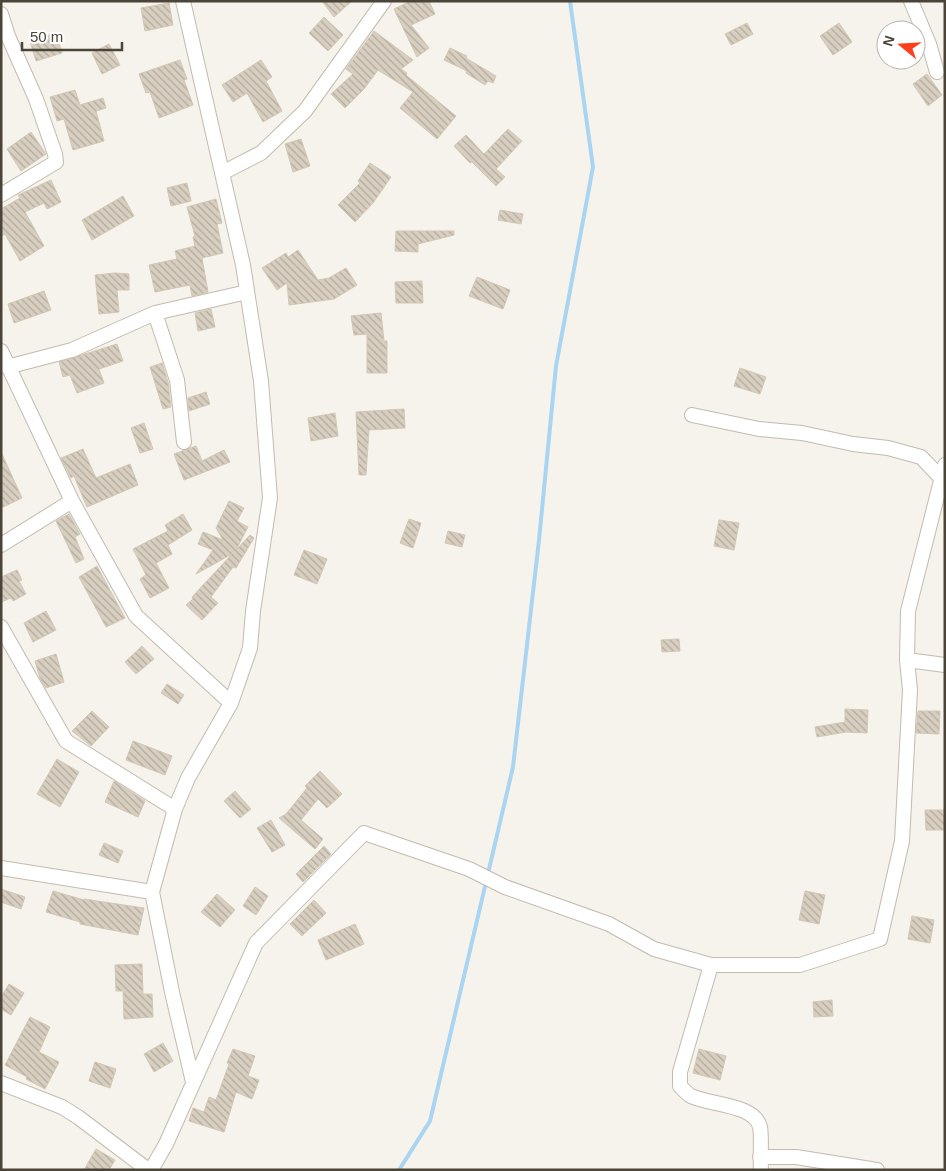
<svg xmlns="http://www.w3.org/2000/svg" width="946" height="1171" font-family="Arial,sans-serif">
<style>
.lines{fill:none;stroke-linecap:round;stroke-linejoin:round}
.stream{stroke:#a9d4f2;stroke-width:4}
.building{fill:url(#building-back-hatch);stroke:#d3c7b4}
.street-casing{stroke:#c2bbae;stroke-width:16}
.street{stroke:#fff;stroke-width:14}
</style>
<defs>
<pattern id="building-back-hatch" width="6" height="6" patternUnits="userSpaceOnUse" patternTransform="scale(1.25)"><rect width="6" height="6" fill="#d8cfc1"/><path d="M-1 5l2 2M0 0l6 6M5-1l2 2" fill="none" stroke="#b1aa9e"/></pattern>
</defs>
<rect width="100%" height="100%" fill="#f6f3ec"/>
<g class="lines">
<path class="stream" d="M 399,1170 L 430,1121 L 513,767 L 539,540 L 556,366 L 593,167 L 570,1"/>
</g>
<path class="building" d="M 322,1 L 352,1 L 334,17 Z
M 411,1 L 429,1 L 435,14 L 411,25 L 429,48 L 417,57 L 394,9 Z
M 169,3 L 173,25 L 145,31 L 141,8 Z
M 324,17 L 343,35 L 328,51 L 309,33 Z
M 747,23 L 753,34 L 731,45 L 725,34 Z
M 839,23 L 852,42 L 833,55 L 820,36 Z
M 374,31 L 413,60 L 401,69 L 407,73 L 406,75 L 456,116 L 437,139 L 400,108 L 413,92 L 378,70 L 364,89 L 345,108 L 331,94 L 353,74 L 346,69 Z
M 56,33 L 62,53 L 36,61 L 30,41 Z
M 109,44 L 120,65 L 102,74 L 92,53 Z
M 450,48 L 467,56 L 466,58 L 496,76 L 493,83 L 488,81 L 485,85 L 466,73 L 467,71 L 444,60 Z
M 180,60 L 187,79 L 184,80 L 193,105 L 159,118 L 150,92 L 146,93 L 139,74 Z
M 261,60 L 272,77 L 266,81 L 282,111 L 263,122 L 247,93 L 233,102 L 222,85 Z
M 927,74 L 942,95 L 928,106 L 913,84 Z
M 75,90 L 80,105 L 103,98 L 106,108 L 96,111 L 104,141 L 73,150 L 64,119 L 57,121 L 50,97 Z
M 508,129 L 522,141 L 496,169 L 505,177 L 496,186 L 472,162 L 470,163 L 454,146 L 466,135 L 484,154 Z
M 31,132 L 46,154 L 21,171 L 7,149 Z
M 301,139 L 310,166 L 293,172 L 285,144 Z
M 370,163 L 391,177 L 373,203 L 355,222 L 338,205 L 360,183 L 358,181 Z
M 51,180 L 61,202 L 47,209 L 44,203 L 25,212 L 44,246 L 20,261 L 5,234 L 1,236 L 1,209 L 20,198 L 18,195 Z
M 187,183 L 191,201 L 171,206 L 167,188 Z
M 123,196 L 134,216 L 92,240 L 82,220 Z
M 216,199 L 222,223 L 217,224 L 223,253 L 202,258 L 208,292 L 192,296 L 190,285 L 155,292 L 149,265 L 177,259 L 175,251 L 195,246 L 193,237 L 195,236 L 187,207 Z
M 500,210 L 523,214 L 521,224 L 498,220 Z
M 396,231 L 454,231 L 454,235 L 418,244 L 418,252 L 395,251 Z
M 298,250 L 318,280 L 329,278 L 346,268 L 357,285 L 334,299 L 289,305 L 287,283 L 277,290 L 262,268 L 286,253 L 288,257 Z
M 115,273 L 129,274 L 129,290 L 117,290 L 119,312 L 99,314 L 95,275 Z
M 477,277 L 510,290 L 503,309 L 469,296 Z
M 422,281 L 423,303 L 396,303 L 395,282 Z
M 44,291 L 51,310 L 14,323 L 8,304 Z
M 211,309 L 215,327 L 198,331 L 195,313 Z
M 381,313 L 384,341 L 387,341 L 387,373 L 367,373 L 367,334 L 354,335 L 351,316 Z
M 117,344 L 123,361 L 99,369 L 104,383 L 77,393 L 70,375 L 63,377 L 59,362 Z
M 162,363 L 168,382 L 171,407 L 163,409 L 150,367 Z
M 740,368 L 766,377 L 760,394 L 734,386 Z
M 206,392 L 210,404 L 189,411 L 188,398 Z
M 404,409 L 405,428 L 369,430 L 366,475 L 359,475 L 356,412 Z
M 335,413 L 338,436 L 311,441 L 308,418 Z
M 144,423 L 153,449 L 140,453 L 131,428 Z
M 196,446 L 202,461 L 224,450 L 230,462 L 184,480 L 174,454 Z
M 83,449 L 96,478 L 130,464 L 138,485 L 87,507 L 74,476 L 71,478 L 61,458 Z
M 1,452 L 22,498 L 1,508 Z
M 229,501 L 244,508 L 237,521 L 248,527 L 236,550 L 250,535 L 254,538 L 236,568 L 233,567 L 211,597 L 218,603 L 202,620 L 186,605 L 193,599 L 192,597 L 232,554 L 196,574 L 213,550 L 198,544 L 203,532 L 223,540 L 216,528 Z
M 69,514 L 80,534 L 75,537 L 84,559 L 76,563 L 56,521 Z
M 183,514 L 192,530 L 168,545 L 172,554 L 156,563 L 169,588 L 150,598 L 140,579 L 146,575 L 133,549 L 168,531 L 165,525 Z
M 409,519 L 421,523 L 413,548 L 400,543 Z
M 719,520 L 739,523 L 734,550 L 714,546 Z
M 448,531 L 465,535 L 462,547 L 445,543 Z
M 304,550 L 327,559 L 317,584 L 294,575 Z
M 97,566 L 125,618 L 106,627 L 79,577 Z
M 17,570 L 22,580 L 19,581 L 26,594 L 13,601 L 11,598 L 1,602 L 1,577 Z
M 46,611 L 56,630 L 33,642 L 24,623 Z
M 679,639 L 680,651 L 662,652 L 661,640 Z
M 142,646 L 154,659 L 136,674 L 125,662 Z
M 56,654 L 64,682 L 46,688 L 40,678 L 35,661 Z
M 167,684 L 184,695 L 178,704 L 161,693 Z
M 845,709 L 868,710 L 867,733 L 846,732 L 817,737 L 815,727 L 845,722 Z
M 92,711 L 109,727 L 91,746 L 72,731 Z
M 918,711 L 940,711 L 939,734 L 916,733 Z
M 133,741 L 172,756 L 165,775 L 126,760 Z
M 57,759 L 79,772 L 60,807 L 37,794 Z
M 320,771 L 342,794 L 327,808 L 318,799 L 301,820 L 323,839 L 315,849 L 279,818 L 286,814 L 307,788 L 305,786 Z
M 114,781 L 145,801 L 138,817 L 105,802 Z
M 235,791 L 251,809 L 240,818 L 224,801 Z
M 925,810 L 945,810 L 945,830 L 926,830 Z
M 271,820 L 285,845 L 272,852 L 257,828 Z
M 104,843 L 123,851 L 118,863 L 99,855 Z
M 324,846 L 331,854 L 303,882 L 296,874 Z
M 255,887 L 268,896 L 256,915 L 243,906 Z
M 1,889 L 25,897 L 21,909 L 1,902 Z
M 53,891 L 84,900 L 84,899 L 144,908 L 138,935 L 80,924 L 80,922 L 46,912 Z
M 805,891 L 825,895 L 819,924 L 799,920 Z
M 217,894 L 235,910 L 220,927 L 201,912 Z
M 314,900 L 326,913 L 302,936 L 290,924 Z
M 912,916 L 934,920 L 930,943 L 908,939 Z
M 355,924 L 364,944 L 326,960 L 318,940 Z
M 142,964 L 143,994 L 152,994 L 153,1017 L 124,1019 L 123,991 L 116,991 L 115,965 Z
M 9,984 L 24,993 L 11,1015 L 1,1009 L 1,997 Z
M 832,1000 L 833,1016 L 814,1017 L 813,1002 Z
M 30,1017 L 50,1027 L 39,1052 L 59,1062 L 45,1089 L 26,1079 L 27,1077 L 5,1065 Z
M 163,1043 L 173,1061 L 154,1072 L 144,1054 Z
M 233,1049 L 255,1056 L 248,1076 L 259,1080 L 252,1099 L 236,1092 L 224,1132 L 189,1121 L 193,1108 L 204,1112 L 209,1097 L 216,1100 L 229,1064 L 227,1063 Z
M 699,1049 L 726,1056 L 720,1080 L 693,1073 Z
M 95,1062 L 116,1069 L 110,1088 L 89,1081 Z
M 96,1149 L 115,1160 L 109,1170 L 84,1170 Z"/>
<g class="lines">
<g class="street-casing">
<path id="street" d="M 183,1 L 243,265 L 261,381 L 270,498 L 253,611 L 250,648 L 231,703 L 188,778 L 175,809 L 152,892 L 172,992 L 193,1082
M 911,1 L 929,44 L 937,72
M 1,14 L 8,36 L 36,99 L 55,154 L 56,162 L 1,195
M 222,173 L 261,153 L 305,111 L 384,1
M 155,313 L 177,380 L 184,442
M 1,351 L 72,501 L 136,616 L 231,703
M 7,367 L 72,350 L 155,313 L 247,292
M 692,415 L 759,429 L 802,433 L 853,444 L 888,448 L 921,457 L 941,478
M 1,545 L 72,501
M 1,627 L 66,741 L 175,809
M 907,660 L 945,665
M 1,868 L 152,892
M 1,1083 L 62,1107 L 78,1117 L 148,1170
M 760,1157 L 796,1157 L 877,1170
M 151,1170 L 166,1144 L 256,943 L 364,833 L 469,869 L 505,887 L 609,924 L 654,949 L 711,965
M 761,1170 C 760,1158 762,1136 760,1127 C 755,1104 709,1105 691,1096 C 687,1094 683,1089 680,1086 L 680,1072 L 711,965 L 800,965 L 880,939 L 902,841 L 910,690 L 907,660 L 908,611 L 945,465"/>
</g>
<use href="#street" class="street"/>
</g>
<rect width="946" height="1171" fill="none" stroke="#4b4439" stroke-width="5"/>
<g transform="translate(901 45) rotate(288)"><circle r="24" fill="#ffffff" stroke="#b7b4b0"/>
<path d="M0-4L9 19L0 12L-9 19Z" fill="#fc3f1d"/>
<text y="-8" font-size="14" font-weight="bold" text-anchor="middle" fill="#4b4439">N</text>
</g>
<path d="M22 42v8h100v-8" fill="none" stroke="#4b4439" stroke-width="2.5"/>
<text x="30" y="42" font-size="15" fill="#4b4439" stroke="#ffffff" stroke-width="4" paint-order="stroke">50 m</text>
</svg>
